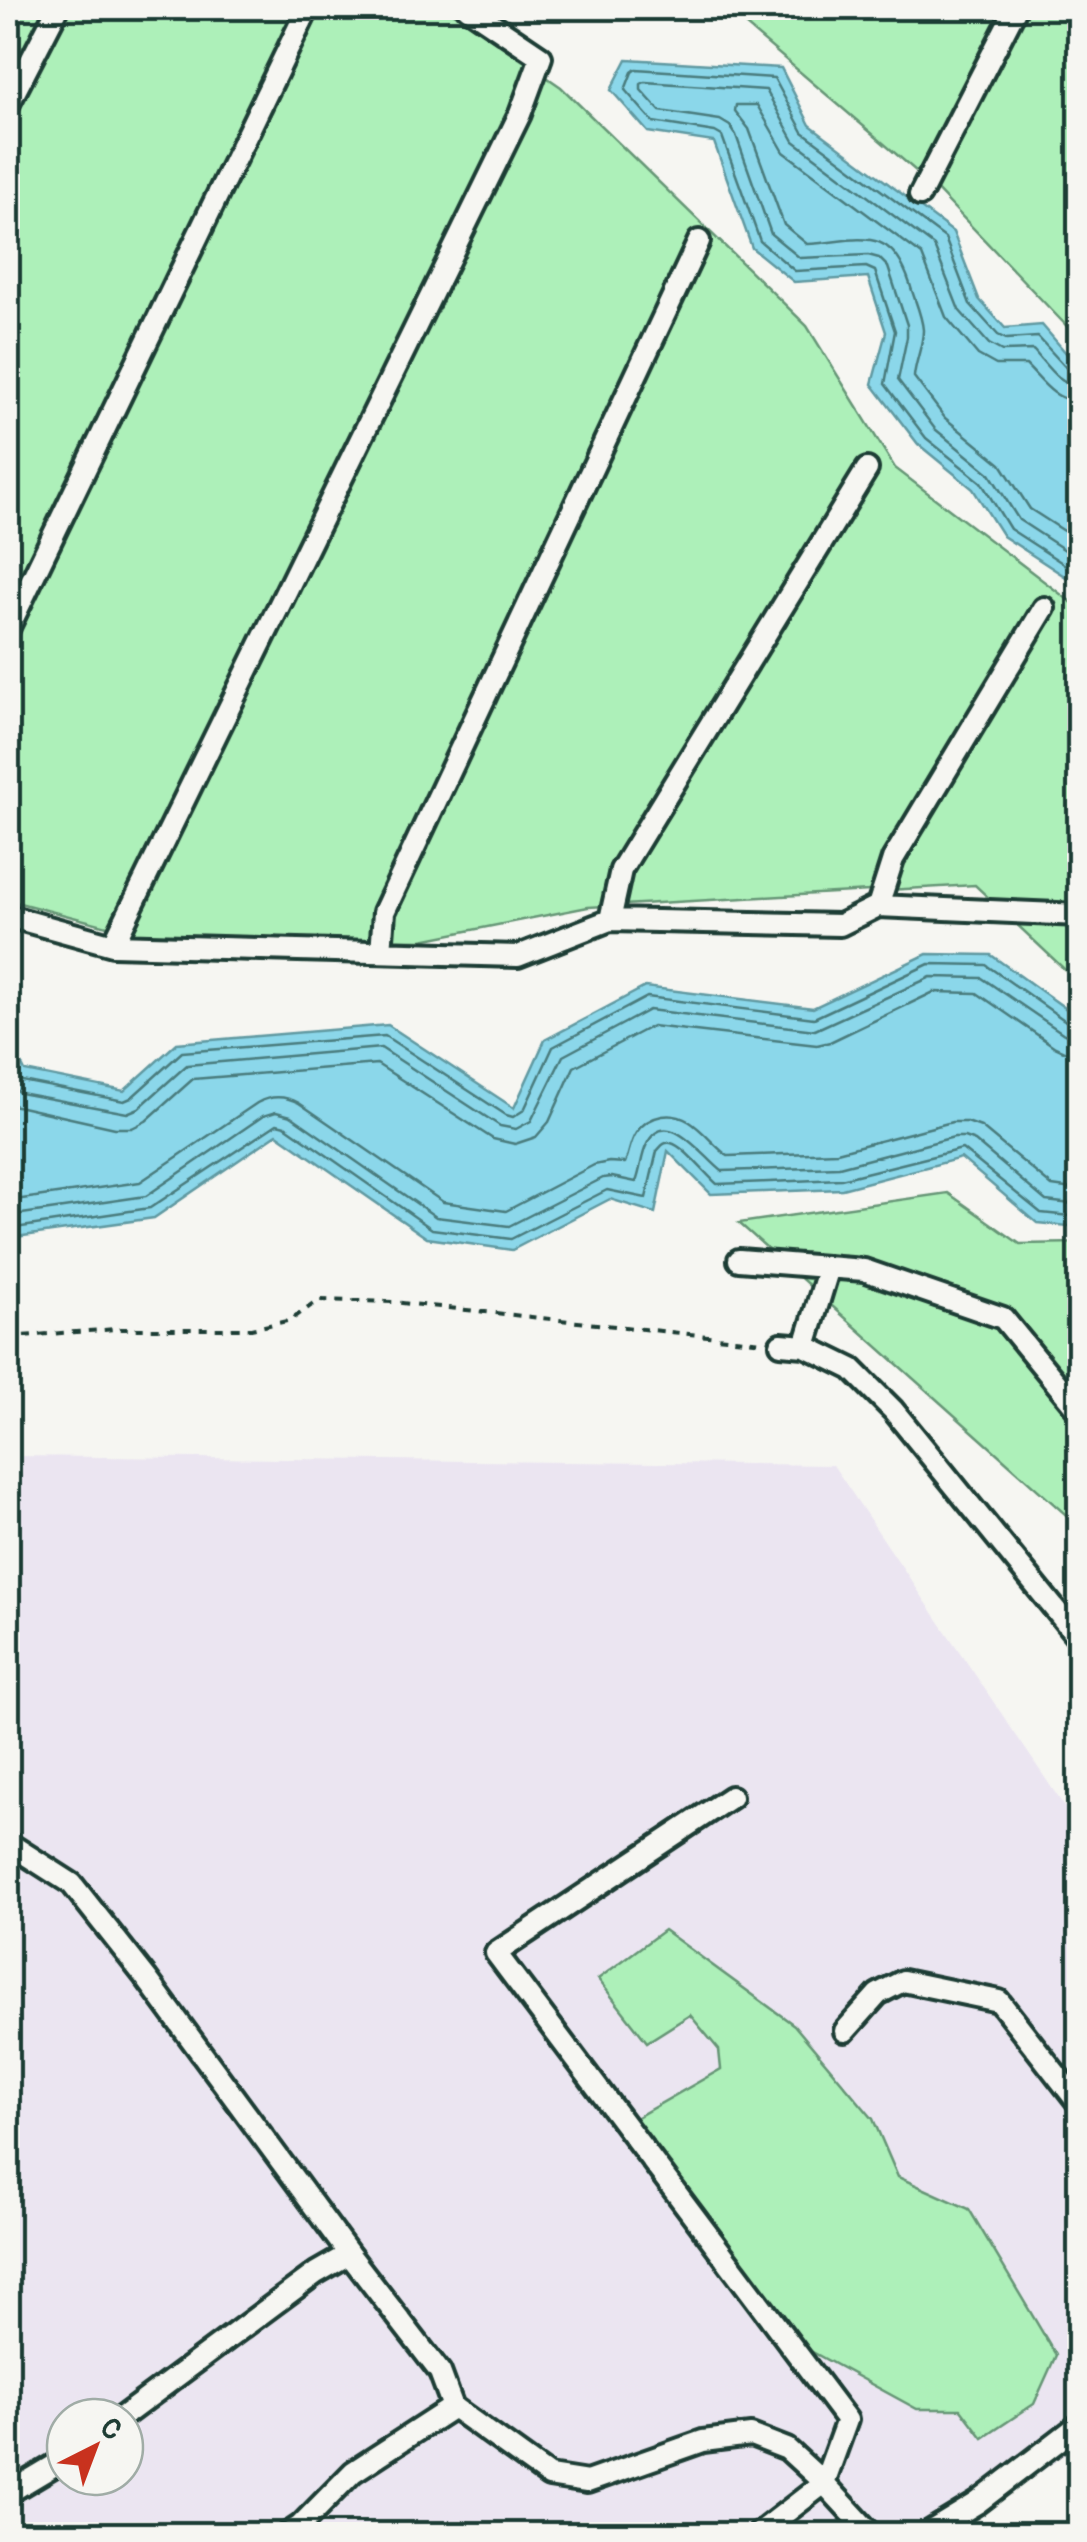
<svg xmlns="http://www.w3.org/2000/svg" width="1087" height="2542" font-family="Pangolin,sans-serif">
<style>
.built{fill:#ebe5f1;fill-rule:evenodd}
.green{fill:#adf0b9;stroke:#669676;stroke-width:2.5}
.water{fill:#8bd7ea;stroke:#6099a1;stroke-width:2.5}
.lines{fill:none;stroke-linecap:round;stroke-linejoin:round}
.shore{stroke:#4a7b7d;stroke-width:2.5}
.minor-casing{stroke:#1f3d34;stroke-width:28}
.path{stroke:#1f3d34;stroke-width:4;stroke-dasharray:8 8;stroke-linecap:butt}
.minor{stroke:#f6f6f2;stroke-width:20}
</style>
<rect width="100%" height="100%" fill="#f6f6f2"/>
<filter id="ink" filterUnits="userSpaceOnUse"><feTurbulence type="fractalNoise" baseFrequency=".01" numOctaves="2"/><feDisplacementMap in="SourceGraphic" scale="20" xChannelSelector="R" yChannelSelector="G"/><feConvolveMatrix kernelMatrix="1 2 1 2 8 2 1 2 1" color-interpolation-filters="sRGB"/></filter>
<g filter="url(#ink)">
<path class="built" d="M 8,1456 L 833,1465 L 1079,1828 L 1079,2444 L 956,2534 L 8,2534 ZM 65,2417 L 125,2417 L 125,2477 L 65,2477 Z"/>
<path class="green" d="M 8,8 L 447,8 L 561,87 L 807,326 L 895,468 L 1079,608 L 1079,983 L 975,885 L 588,907 L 422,940 L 149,937 L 8,900 Z
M 725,8 L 1079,8 L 1079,339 L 930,183 Z
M 948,1193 L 1020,1244 L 1079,1243 L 1079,1532 L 1073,1521 L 739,1223 Z
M 664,1930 L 794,2025 L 873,2119 L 898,2177 L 969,2209 L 1056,2355 L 1034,2404 L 983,2438 L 961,2409 L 917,2409 L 783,2336 L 625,2124 L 721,2069 L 719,2050 L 690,2015 L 647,2042 L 598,1979 Z"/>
<path class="water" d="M 627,59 L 781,68 L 810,125 L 953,232 L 979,299 L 1005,328 L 1042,325 L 1079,368 L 1079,572 L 1069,579 L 1003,536 L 973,489 L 918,444 L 872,384 L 886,332 L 868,277 L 794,282 L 752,248 L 714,142 L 648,132 L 611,90 Z
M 927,954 L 991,955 L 1079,1018 L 1079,1227 L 1037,1223 L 961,1158 L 842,1189 L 711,1194 L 668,1151 L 655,1213 L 610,1199 L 512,1250 L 427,1238 L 277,1134 L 154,1218 L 8,1238 L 8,1037 L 25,1071 L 124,1091 L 177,1043 L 388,1025 L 514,1108 L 545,1040 L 645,987 L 813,1008 Z"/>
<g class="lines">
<path class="shore" d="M 1080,374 L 1069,371 L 1038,337 L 1006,339 L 998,335 L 970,304 L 945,238 L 803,132 L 774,78 L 636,69 L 632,72 L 625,90 L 653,122 L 715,132 L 722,136 L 760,241 L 795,271 L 866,267 L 875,271 L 895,331 L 885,384 L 926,438 L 981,482 L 1010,529 L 1067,566 L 1080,565
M 1080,387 C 1058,385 1047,365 1033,350 L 1002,351 L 989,344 L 959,310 L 934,246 L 794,141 L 766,90 L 645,82 L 641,84 L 641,90 L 660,111 L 720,120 L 730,126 L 736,135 L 771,234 L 800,258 L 868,255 L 879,258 L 888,267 L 907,325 L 907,337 L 898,380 L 935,429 L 990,474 L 1019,520 L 1068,552 L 1080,552
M 1080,402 C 1053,400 1043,382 1026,365 L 996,365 L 978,355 L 946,317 L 922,255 L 784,152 L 757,105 L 736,105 L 735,111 L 749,129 L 784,225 L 807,244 C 859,241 890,223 910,284 C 914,299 922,315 923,330 C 923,346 915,362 914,377 L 945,418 L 1001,464 L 1030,509 L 1072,536 L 1080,537
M 8,1059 L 16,1076 L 22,1081 L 124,1101 L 131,1098 L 182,1052 L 385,1036 L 506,1115 L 513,1117 L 524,1110 L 553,1047 L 647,997 L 814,1018 L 929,964 L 986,965 L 1070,1024 L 1080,1025
M 8,1085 L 20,1093 L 127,1113 L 139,1108 L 187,1065 L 381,1048 L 500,1126 L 516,1129 L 531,1121 L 563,1056 L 649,1010 L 815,1030 L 931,977 L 982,978 L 1064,1034 L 1080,1038
M 8,1104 L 115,1128 L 132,1128 L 146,1121 L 193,1079 L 377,1064 L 493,1139 L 515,1144 L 536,1137 L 549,1122 L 574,1067 L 652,1026 L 817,1045 L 830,1042 L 934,992 L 977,993 L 1055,1047 L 1066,1052 L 1080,1053
M 8,1201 L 140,1182 L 257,1103 C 271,1095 284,1095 299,1103 L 443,1202 L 506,1211 L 594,1165 L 609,1162 L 625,1163 C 629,1154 630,1142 636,1133 C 642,1124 651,1118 662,1116 C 692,1111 707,1141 728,1156 L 837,1152 L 952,1122 L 967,1122 L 981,1127 L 1052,1186 L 1080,1190
M 8,1216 L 146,1196 L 263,1116 L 276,1112 L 291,1116 L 436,1217 L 509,1226 L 603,1178 L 612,1177 L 636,1182 C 641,1170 641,1155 647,1144 C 667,1104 704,1158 722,1171 L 839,1167 L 954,1137 L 964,1137 L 975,1141 L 1046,1201 L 1080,1205
M 8,1229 L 150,1208 L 277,1124 L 285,1126 L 432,1229 L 511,1239 L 607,1190 L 646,1198 L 657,1151 C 662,1146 663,1142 671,1143 C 683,1145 706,1175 717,1184 L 841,1179 L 962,1149 L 1041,1213 L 1080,1217"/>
<g class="minor-casing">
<path id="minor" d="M 8,105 L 58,8
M 920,195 L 1016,8
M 8,629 L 308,8
M 878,906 L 893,859 L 1044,608
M 8,916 L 113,945 L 518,956 L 610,920 L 840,925 L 878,906 L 1080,915
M 610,920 L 621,870 L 867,469
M 113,945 L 520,114 L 541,57 L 468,8
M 381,952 L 384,912 L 699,241
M 739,1260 L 864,1270 L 1003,1318 L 1080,1412
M 781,1344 L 805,1346 L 852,1369 L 893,1410 L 1080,1640
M 805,1346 L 829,1267
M 731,1797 L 496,1953 L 847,2420 L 824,2483 L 758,2534
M 8,1843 L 72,1884 L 147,1979 L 349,2254 L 440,2372 L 453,2407 L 549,2476 L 587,2482 L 703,2441 L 751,2435 L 787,2449 L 824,2483 L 871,2534
M 845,2031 L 878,1994 L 903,1981 L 999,2001 L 1080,2105
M 122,2417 L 316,2273 L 349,2254
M 8,2493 L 65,2459
M 288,2534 L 300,2526 L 353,2472 L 453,2407
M 926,2534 L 977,2503 L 1080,2424"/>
</g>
<path class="path" d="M 8,1337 L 116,1329 L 251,1329 L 291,1320 L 319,1300 L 393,1302 L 763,1342"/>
<use href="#minor" class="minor"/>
</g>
</g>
<rect width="1087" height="2542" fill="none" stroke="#f6f6f2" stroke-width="40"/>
<rect x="20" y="20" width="1047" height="2502" fill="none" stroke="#1f3d34" stroke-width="4" filter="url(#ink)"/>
<g transform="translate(95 2447) rotate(42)"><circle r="48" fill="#f6f6f2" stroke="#a0aca6" stroke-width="2.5"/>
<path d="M0-8L18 38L0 25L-18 38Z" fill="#c8321e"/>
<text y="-15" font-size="28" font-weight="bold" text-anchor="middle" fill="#1f3d34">С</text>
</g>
</svg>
